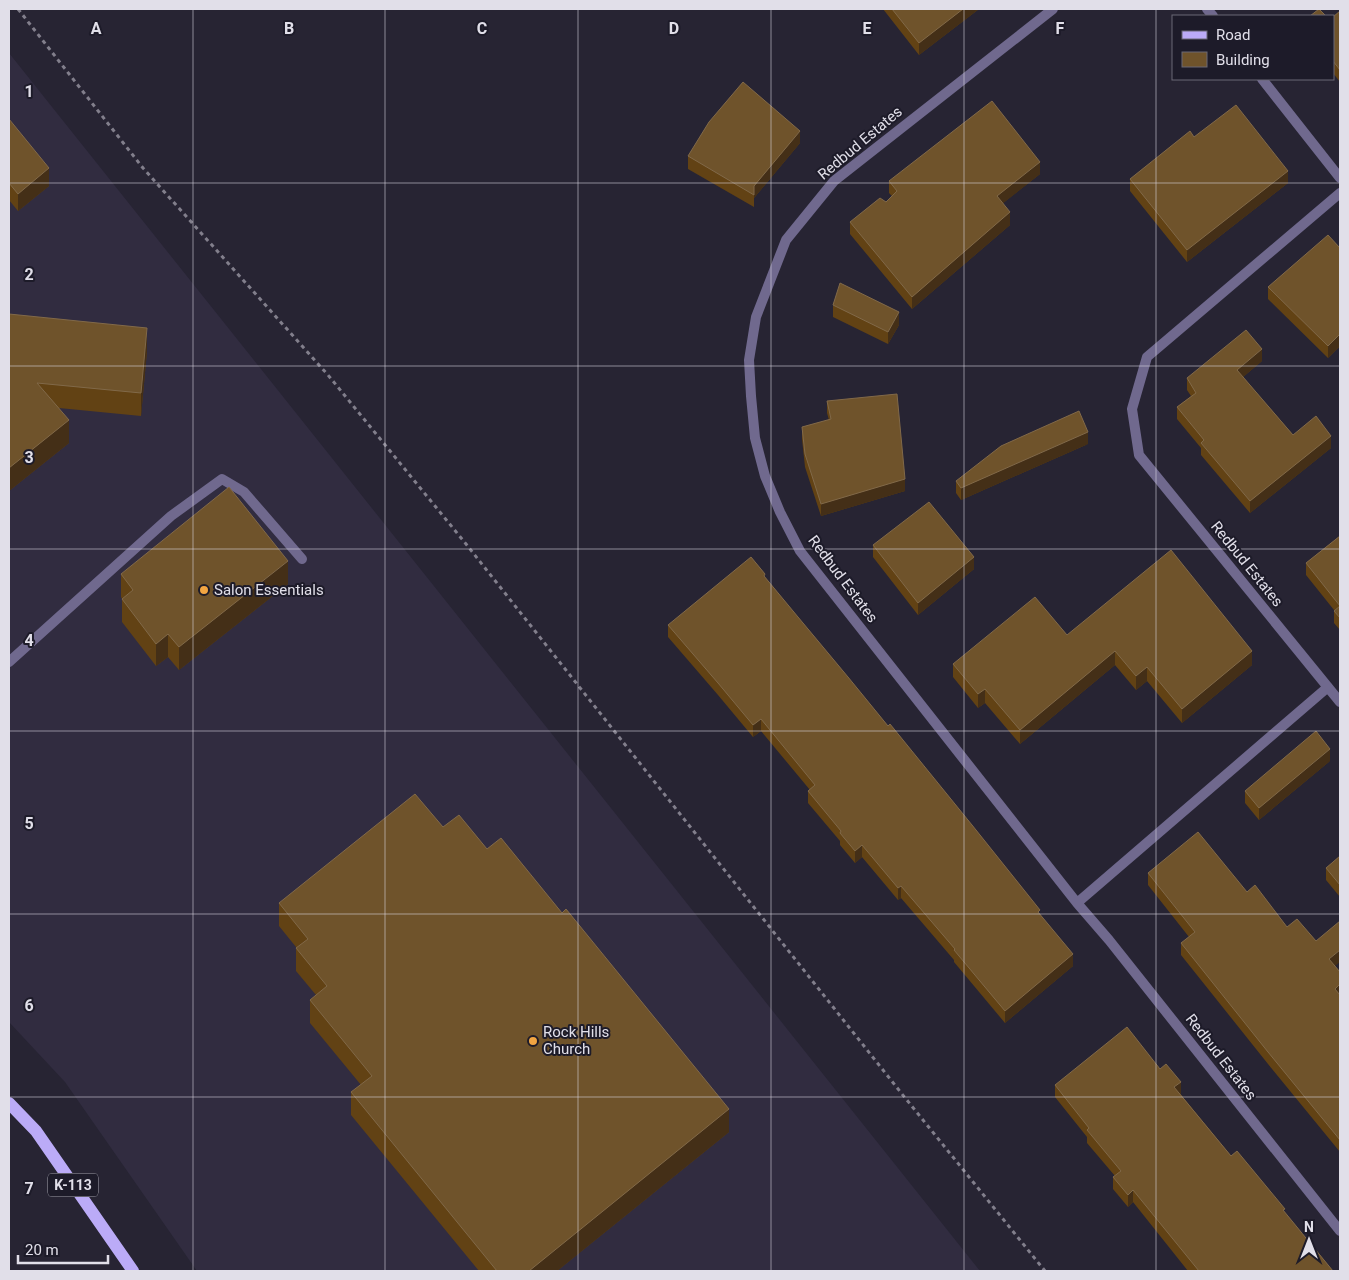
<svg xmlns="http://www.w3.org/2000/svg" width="1349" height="1280" font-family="Roboto,sans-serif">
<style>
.built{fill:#312c40}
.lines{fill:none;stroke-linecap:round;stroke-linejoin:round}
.path{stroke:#827f8c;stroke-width:3;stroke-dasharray:4 4;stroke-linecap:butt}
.service{stroke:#70698e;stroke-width:10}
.minor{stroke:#70698e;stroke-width:10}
.primary{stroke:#bbabf7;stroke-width:12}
.wall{fill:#624214}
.shaded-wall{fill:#442f17}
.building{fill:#6f532b;stroke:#816949}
.grid{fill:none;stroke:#e1dfe9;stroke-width:1;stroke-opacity:0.55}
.poi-dot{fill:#f2a542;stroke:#1d1b29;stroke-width:2}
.labels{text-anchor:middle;stroke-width:4;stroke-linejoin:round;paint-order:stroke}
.shield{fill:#1d1b29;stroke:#a6a4af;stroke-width:1}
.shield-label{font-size:14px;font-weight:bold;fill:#e1dfe9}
.street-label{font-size:15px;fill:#e1dfe9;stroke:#1d1b29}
.poi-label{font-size:15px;fill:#e1dfe9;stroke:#1d1b29;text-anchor:start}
.grid-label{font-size:16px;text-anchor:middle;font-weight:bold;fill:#e1dfe9;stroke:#1d1b29;stroke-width:4;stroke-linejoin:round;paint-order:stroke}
</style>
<rect width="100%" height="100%" fill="#272433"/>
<path class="built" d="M 9,53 L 980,1271 L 197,1271 L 65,1082 L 9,1022 Z"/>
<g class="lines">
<path class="path" d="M 18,9 L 143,168 L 328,375 L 466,544 L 902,1094 L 1045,1271"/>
<path class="service" d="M 9,662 L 171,516 L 222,479 L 244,492 L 302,559"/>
<path class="minor" d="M 1053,9 L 834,181 L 786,240 L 756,317 L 749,360 L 751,396 L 755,438 L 765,476 L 780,512 L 800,551 L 1077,903 L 1109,940 L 1340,1231
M 1207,9 L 1213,16
M 1262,79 L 1340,178
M 1340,193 L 1147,357 L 1132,409 L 1139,455 L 1340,702
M 1077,903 L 1328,687"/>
<path class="primary" d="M 9,1103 L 36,1131 L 133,1271"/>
</g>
<path class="wall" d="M 883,9 L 979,9 L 919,55 Z
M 1340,11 L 1340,82 L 1333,73 L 1333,17 Z
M 9,119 L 49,186 L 18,211 L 9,200 Z
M 1194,137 L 1288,183 L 1187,262 L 1130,191 L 1130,179 Z
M 800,143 L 754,198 L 754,207 L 688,169 L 688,156 Z
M 1040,174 L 1003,203 L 1010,225 L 912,309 L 850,234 L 850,222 L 886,202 L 892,196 L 889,193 L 889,181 Z
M 1340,248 L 1340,346 L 1328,358 L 1268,299 L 1268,287 Z
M 833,305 L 899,325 L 888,344 L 833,317 Z
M 9,314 L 147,351 L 141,416 L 59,408 L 69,443 L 9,491 Z
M 1262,361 L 1243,377 L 1293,435 L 1331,448 L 1250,513 L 1201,455 L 1201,448 L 1177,419 L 1177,407 L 1191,396 L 1187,390 L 1187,378 Z
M 827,401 L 905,491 L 821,516 L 805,467 L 802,439 L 802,427 L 829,420 L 827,413 Z
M 1088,444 L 961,500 L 956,493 L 956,481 Z
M 1340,536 L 1340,630 L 1334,623 L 1334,610 L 1306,575 L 1306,563 Z
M 873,545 L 974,569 L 918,615 L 873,557 Z
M 121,574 L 288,584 L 179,670 L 168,657 L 156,666 L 122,622 L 122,599 L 121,597 Z
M 765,578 L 1040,915 L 1073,966 L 1005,1023 L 954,962 L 954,960 L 901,898 L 898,900 L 862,857 L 855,863 L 840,845 L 840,841 L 808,803 L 808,791 L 810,790 L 761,731 L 753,737 L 718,695 L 668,637 L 668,625 Z
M 1067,635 L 1252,665 L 1182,723 L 1147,681 L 1136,690 L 1115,665 L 1020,744 L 985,703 L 978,708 L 953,677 L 953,664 Z
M 1330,761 L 1259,820 L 1245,803 L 1245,791 Z
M 443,827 L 487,849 L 729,1132 L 557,1271 L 479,1271 L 351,1115 L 351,1092 L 361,1085 L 310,1023 L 310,1000 L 316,995 L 296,971 L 296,947 L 279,926 L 279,903 Z
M 1340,856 L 1340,897 L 1326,880 L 1326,868 Z
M 1148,873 L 1247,892 L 1287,927 L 1335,966 L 1340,972 L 1340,1152 L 1268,1064 L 1181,955 L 1181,943 L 1189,937 L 1148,885 Z
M 1160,1069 L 1231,1156 L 1285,1213 L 1333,1271 L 1188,1271 L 1133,1202 L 1128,1207 L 1113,1189 L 1113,1177 L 1115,1176 L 1087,1143 L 1087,1137 L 1055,1097 L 1055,1085 Z"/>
<path class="shaded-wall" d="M 963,9 L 979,9 L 919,55 L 919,43 Z
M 800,131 L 800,143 L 754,198 L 754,186 Z
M 1040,162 L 1040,174 L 997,208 L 997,196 Z
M 49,168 L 49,186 L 18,211 L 18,194 Z
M 1288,171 L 1288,183 L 1187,262 L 1187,250 Z
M 1010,212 L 1010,225 L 912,309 L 912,297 Z
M 899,312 L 899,325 L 888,344 L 888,332 Z
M 147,328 L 147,351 L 141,416 L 141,393 Z
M 1340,334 L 1340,346 L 1328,358 L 1328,346 Z
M 1262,349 L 1262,361 L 1237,382 L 1237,370 Z
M 69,420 L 69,443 L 9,491 L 9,468 Z
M 1088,432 L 1088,444 L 961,500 L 961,488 Z
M 1331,436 L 1331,448 L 1250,513 L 1250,501 Z
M 905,479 L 905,491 L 821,516 L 821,504 Z
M 974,557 L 974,569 L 918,615 L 918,603 Z
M 288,561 L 288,584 L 179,670 L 179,647 Z
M 168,634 L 168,657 L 156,666 L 156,644 Z
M 1115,651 L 1115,665 L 1020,744 L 1020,730 Z
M 1252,651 L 1252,665 L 1182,723 L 1182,709 Z
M 1147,667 L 1147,681 L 1136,690 L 1136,676 Z
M 985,689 L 985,703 L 978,708 L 978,694 Z
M 761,719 L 761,731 L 753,737 L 753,725 Z
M 1330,749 L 1330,761 L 1259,820 L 1259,808 Z
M 862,845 L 862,857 L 855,863 L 855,851 Z
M 901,886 L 901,898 L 898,900 L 898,888 Z
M 1340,950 L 1340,962 L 1329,971 L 1329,959 Z
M 1073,954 L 1073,966 L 1005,1023 L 1005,1011 Z
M 1340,984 L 1340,996 L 1335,989 Z
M 1181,1082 L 1181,1094 L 1174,1099 L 1174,1087 Z
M 729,1109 L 729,1132 L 557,1271 L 529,1271 Z
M 1133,1190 L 1133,1202 L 1128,1207 L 1128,1195 Z"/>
<path class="building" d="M 892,9 L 963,9 L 919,43 Z
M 1319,9 L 1326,16 L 1310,16 Z
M 1340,11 L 1340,70 L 1333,61 L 1333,17 Z
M 743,82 L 800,131 L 754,186 L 754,195 L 688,156 L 709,122 Z
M 992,101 L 1040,162 L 997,196 L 1010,212 L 912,297 L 850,222 L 880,198 L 886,202 L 897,191 L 889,181 Z
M 1236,105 L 1288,171 L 1187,250 L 1130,179 L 1190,131 L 1194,137 Z
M 9,119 L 49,168 L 18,194 L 9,183 Z
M 1328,235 L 1340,248 L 1340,334 L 1328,346 L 1268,287 Z
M 840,283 L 899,312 L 888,332 L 833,305 Z
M 9,314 L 147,328 L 141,393 L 37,383 L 69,420 L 9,468 Z
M 1246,330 L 1262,349 L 1237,370 L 1293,435 L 1316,416 L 1331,436 L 1250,501 L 1201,443 L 1204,440 L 1177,407 L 1196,393 L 1187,378 Z
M 897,394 L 905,479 L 821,504 L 805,454 L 802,427 L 831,419 L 827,401 Z
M 1079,411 L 1088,432 L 961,488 L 956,481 L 1001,446 Z
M 229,487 L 288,561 L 179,647 L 168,634 L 156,644 L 122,599 L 133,590 L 121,574 Z
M 929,502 L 974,557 L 918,603 L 873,545 Z
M 1340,536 L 1340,618 L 1334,611 L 1340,606 L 1306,563 Z
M 1171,550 L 1252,651 L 1182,709 L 1147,667 L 1136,676 L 1115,651 L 1020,730 L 985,689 L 978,694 L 953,664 L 1035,597 L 1067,635 Z
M 751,557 L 765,574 L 764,576 L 798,617 L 848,677 L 888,726 L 890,724 L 972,825 L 1040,910 L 1038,912 L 1073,954 L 1005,1011 L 954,950 L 955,949 L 901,886 L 898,888 L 862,845 L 855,851 L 840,833 L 841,831 L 808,791 L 815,785 L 761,719 L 753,725 L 718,683 L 668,625 Z
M 1316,731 L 1330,749 L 1259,808 L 1245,791 Z
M 415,794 L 443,827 L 459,815 L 487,849 L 501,838 L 562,913 L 566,909 L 729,1109 L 529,1271 L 497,1271 L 351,1092 L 372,1076 L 310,1000 L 327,986 L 296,948 L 308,939 L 279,903 Z
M 1198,832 L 1247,892 L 1255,885 L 1287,927 L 1297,919 L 1316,941 L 1340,921 L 1340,950 L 1329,959 L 1340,972 L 1340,984 L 1335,989 L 1340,995 L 1340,1140 L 1268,1052 L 1181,943 L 1195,932 L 1148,873 Z
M 1340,856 L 1340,885 L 1326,868 Z
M 1127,1027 L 1160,1069 L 1166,1064 L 1181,1082 L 1174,1087 L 1231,1156 L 1237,1151 L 1285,1209 L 1283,1210 L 1333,1271 L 1199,1271 L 1133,1190 L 1128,1195 L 1113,1177 L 1121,1171 L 1087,1130 L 1089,1128 L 1055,1085 Z"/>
<path class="grid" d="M 193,9 L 193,1271M 385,9 L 385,1271M 578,9 L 578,1271M 771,9 L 771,1271M 964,9 L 964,1271M 1156,9 L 1156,1271M 9,183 L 1340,183M 9,366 L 1340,366M 9,549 L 1340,549M 9,731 L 1340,731M 9,914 L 1340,914M 9,1097 L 1340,1097"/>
<g class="poi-dot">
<circle cx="204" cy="590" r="5"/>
<circle cx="533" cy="1041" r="5"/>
</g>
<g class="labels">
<rect class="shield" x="48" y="1173.5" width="50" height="23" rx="4"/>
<g class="shield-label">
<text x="73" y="1190">K-113</text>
</g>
<g class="street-label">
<text transform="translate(860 143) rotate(-40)" y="5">Redbud Estates</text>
<text transform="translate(1247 564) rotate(51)" y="5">Redbud Estates</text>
<text transform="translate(843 579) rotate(53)" y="5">Redbud Estates</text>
<text transform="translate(1221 1057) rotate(52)" y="5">Redbud Estates</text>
</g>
<g class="poi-label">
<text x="214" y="595">Salon Essentials</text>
<text x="543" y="1037">Rock Hills<tspan x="543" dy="17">Church</tspan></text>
</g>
</g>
<g class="grid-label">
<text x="96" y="34">A</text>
<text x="289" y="34">B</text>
<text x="482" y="34">C</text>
<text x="674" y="34">D</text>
<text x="867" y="34">E</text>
<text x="1060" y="34">F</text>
<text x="29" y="97">1</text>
<text x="29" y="280">2</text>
<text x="29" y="463">3</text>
<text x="29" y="646">4</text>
<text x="29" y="829">5</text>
<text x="29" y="1011">6</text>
<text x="29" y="1194">7</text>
</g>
<rect width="1349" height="1280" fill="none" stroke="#e1dfe9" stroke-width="20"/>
<rect x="1172" y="15" width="162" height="65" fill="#1d1b29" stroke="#6b6976"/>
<rect x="1182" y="31" width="25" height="8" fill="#bbabf7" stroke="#6b6976"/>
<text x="1216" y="40" font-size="15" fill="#e1dfe9">Road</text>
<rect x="1182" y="52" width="25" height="15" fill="#6f532b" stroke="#6b6976"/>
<text x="1216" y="65" font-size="15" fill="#e1dfe9">Building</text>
<g transform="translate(1309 1240)" stroke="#1d1b29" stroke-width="4" paint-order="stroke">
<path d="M0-4L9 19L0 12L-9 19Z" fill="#e1dfe9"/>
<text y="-8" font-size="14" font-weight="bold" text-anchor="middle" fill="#e1dfe9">N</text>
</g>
<path d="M18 1255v8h90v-8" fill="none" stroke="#e1dfe9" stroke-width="2.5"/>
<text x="25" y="1255" font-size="15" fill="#e1dfe9" stroke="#1d1b29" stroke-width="4" paint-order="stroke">20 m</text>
</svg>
